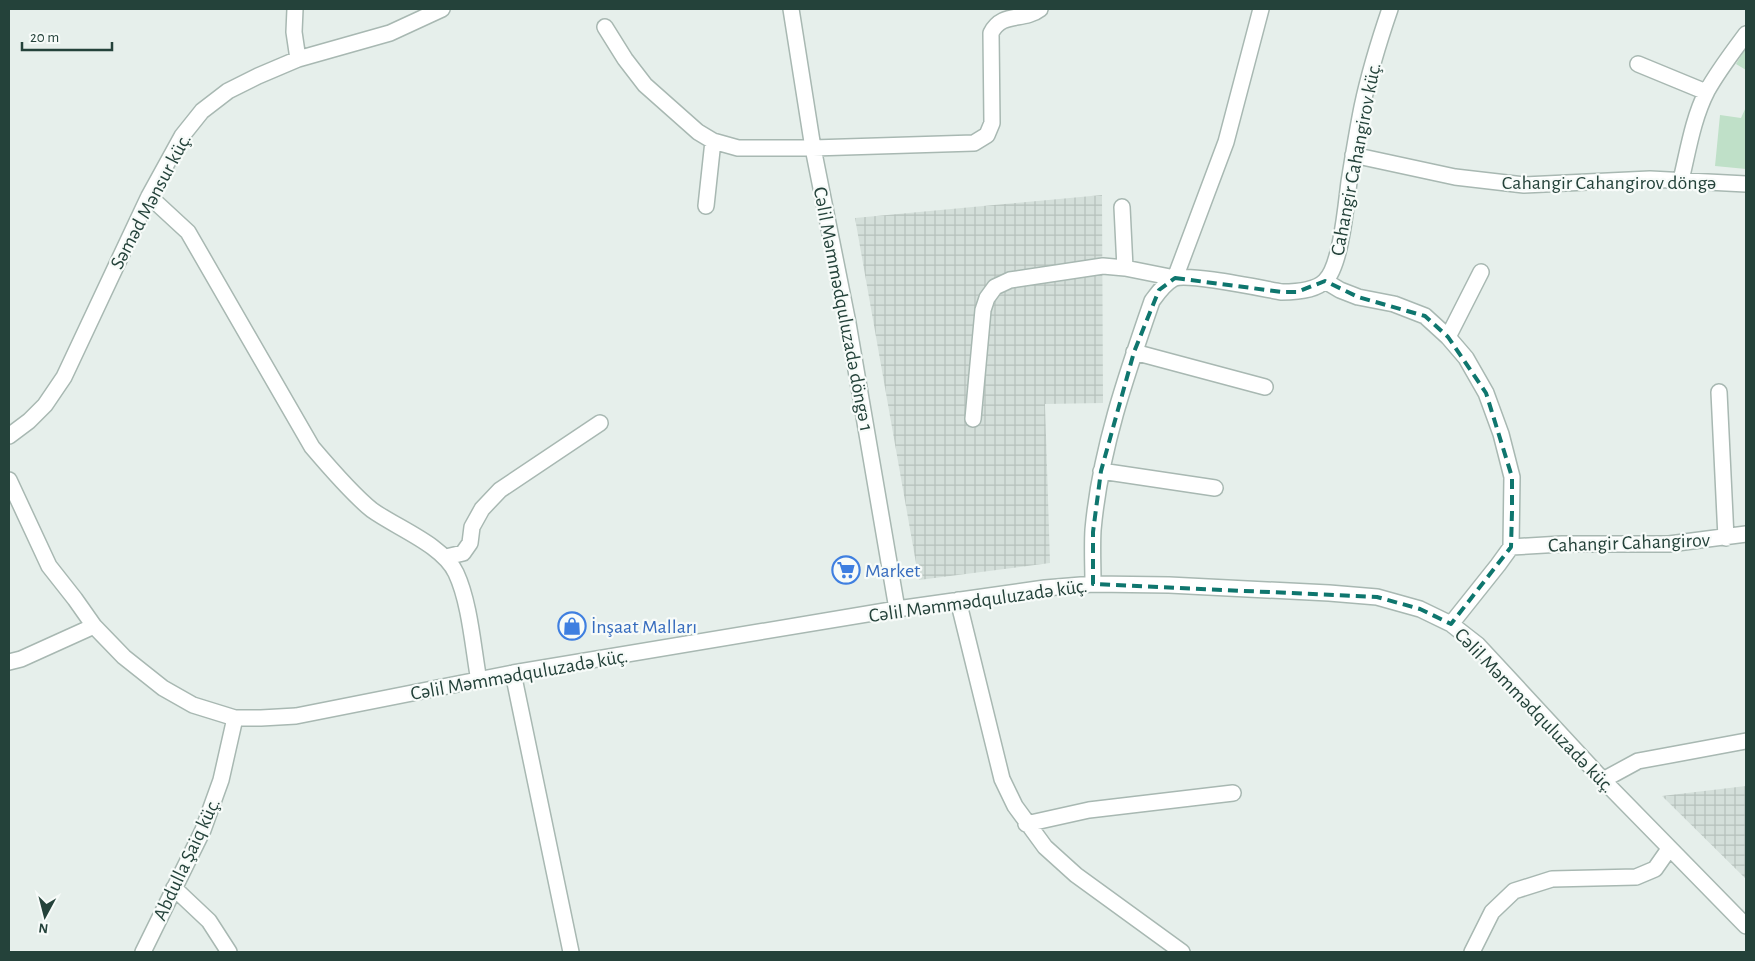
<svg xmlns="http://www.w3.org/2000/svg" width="1755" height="961" font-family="'Alegreya Sans',sans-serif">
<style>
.industrial{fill:url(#industrial-grid)}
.green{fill:#bfe0c8}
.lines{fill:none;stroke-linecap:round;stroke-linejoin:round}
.minor-casing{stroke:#a8b8b2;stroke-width:18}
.minor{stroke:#fff;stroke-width:15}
.marked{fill:none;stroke:#0f766e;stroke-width:4;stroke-dasharray:10 6;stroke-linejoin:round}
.labels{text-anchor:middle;stroke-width:4.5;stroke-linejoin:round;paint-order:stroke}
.street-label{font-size:20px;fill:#24423a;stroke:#f7fbf9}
.shop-label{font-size:20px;fill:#366cbe;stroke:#f7fbf9;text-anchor:start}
</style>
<defs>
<pattern id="industrial-grid" width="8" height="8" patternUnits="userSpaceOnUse" patternTransform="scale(1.25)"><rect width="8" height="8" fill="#d4dfda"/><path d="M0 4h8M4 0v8" fill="none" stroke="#b6c1bc"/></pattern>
</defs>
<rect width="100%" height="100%" fill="#e6efeb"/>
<path class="industrial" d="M 1102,195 L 1103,403 L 1045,404 L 1050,563 L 919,580 L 855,218 Z
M 1746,786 L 1746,879 L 1662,796 Z"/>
<path class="green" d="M 1746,48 L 1746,70 L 1736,64 Z
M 1746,107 L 1746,169 L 1715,166 L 1720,115 L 1741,118 Z"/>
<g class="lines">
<g class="minor-casing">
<path id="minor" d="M 295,9 L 294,32 L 298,59
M 791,9 L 813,148 L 848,323 L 897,609
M 605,27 L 625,59 L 645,85 L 698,132 L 713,141 L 738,148 L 813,148 L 974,143 L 987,135 L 992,123 L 991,33 C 1002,11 1023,22 1040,9
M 1638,64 L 1706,92
M 1353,155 L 1455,177 L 1524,185 L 1650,179 L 1746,184
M 1681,180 C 1688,151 1693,118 1707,91 C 1718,71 1732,53 1746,34
M 149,196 L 188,232 L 312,447 C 329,467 352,494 372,510 C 397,528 443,545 456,573 C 470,603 473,648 479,681
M 706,206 L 713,141
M 1122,207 L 1125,268
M 1325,281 L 1340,290 L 1358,297 L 1394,304 L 1425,316 L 1448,337 L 1466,358 L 1486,393 L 1501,434 L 1512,477 L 1511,547 L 1498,565 L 1451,624
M 1448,337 L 1481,272
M 1134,352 L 1265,387
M 1719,392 L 1726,538
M 973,419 L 983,310 L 987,298 L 995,287 L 1010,280 L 1103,266 L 1125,268 L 1175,278 L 1226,142 L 1261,9
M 9,436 L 29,421 L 45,405 L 64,377 L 149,196 L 182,136 L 202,111 L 228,91 L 258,76 L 298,59 L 390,33 L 442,9
M 1101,471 L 1215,488
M 9,480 L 49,566 L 75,599 L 94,626 L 124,657 L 163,688 L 193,705 L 235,718 L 221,780 L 203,830 L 143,952
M 1511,547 L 1562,544 L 1669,544 L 1746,534
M 446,557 L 463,553 L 470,543 L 472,527 L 482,509 L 500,490 L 600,423
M 1093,584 C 1093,566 1092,548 1093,530 C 1100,451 1126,376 1152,301 C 1158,293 1164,284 1173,279 C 1185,272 1264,289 1282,292 C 1296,292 1315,291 1325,281 C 1341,266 1346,205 1349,182 C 1353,157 1357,132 1362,107 C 1369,74 1379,41 1390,9
M 958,600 L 1002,779 L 1015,806 L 1045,847 L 1076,875 L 1182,952
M 9,662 L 21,659 L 94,626
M 513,673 L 571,952
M 235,718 L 261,718 L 296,716 L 513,673 L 897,609 L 1045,588 L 1093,584 L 1169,585 L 1329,593 L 1377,597 L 1420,609 L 1451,624 L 1478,645 L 1603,780 L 1746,926
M 1603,780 L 1638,761 L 1746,741
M 1026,824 L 1089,810 L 1233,793
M 174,888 L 209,921 L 229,952
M 1472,952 L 1492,912 L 1514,891 L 1552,879 L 1636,877 L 1655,869 L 1669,849"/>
</g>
<use href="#minor" class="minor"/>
</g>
<path class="marked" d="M 1175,278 L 1282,292 L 1297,292 L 1325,281 L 1358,297 L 1425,316 L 1448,337 L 1486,393 L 1512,477 L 1512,512 L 1511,547 L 1451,624 L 1420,609 L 1377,597 L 1093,584 L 1093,532 L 1101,471 L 1134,352 L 1159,290 Z"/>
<defs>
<g id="supermarket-ring" transform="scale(1.4375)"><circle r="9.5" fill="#f7fbf9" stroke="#3f7fe0" stroke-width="1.5"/><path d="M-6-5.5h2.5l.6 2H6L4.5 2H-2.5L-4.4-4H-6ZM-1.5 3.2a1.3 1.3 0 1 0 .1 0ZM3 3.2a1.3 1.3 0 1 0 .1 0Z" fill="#3f7fe0"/></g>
<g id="shop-ring" transform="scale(1.4375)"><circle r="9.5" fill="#f7fbf9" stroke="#3f7fe0" stroke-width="1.5"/><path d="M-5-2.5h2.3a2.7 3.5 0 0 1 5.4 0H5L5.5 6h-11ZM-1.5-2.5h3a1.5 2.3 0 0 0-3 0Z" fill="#3f7fe0"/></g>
</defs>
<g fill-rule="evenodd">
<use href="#supermarket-ring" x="846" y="570"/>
<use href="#shop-ring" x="572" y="626"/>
</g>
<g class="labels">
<g class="street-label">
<text transform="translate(1355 159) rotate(-79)" y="7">Cahangir Cahangirov küç.</text>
<text x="1609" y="189">Cahangir Cahangirov döngə</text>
<text transform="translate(150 201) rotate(-62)" y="7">Səməd Mənsur küç.</text>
<text transform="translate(844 309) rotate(79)" y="7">Cəlil Məmmədquluzadə döngə 1</text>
<text transform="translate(1629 542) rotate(-2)" y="7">Cahangir Cahangirov</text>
<text transform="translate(978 600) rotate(-8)" y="7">Cəlil Məmmədquluzadə küç.</text>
<text transform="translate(519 674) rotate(-10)" y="7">Cəlil Məmmədquluzadə küç.</text>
<text transform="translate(1535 710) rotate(46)" y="7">Cəlil Məmmədquluzadə küç.</text>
<text transform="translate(186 859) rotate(-65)" y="7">Abdulla Şaiq küç.</text>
</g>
<g class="shop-label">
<text x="865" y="577">Market</text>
<text x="591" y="633">İnşaat Malları</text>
</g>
</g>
<rect width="1755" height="961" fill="none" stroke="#24423a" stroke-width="20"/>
<g transform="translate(45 916) rotate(187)" stroke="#f7fbf9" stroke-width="4" paint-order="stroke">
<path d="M0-4L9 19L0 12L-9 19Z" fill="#24423a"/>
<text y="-8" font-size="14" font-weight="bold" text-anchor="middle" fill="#24423a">N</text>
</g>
<path d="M22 42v8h90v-8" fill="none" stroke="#24423a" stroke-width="2.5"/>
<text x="30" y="42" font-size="15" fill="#24423a" stroke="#f7fbf9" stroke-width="4" paint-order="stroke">20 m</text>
</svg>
